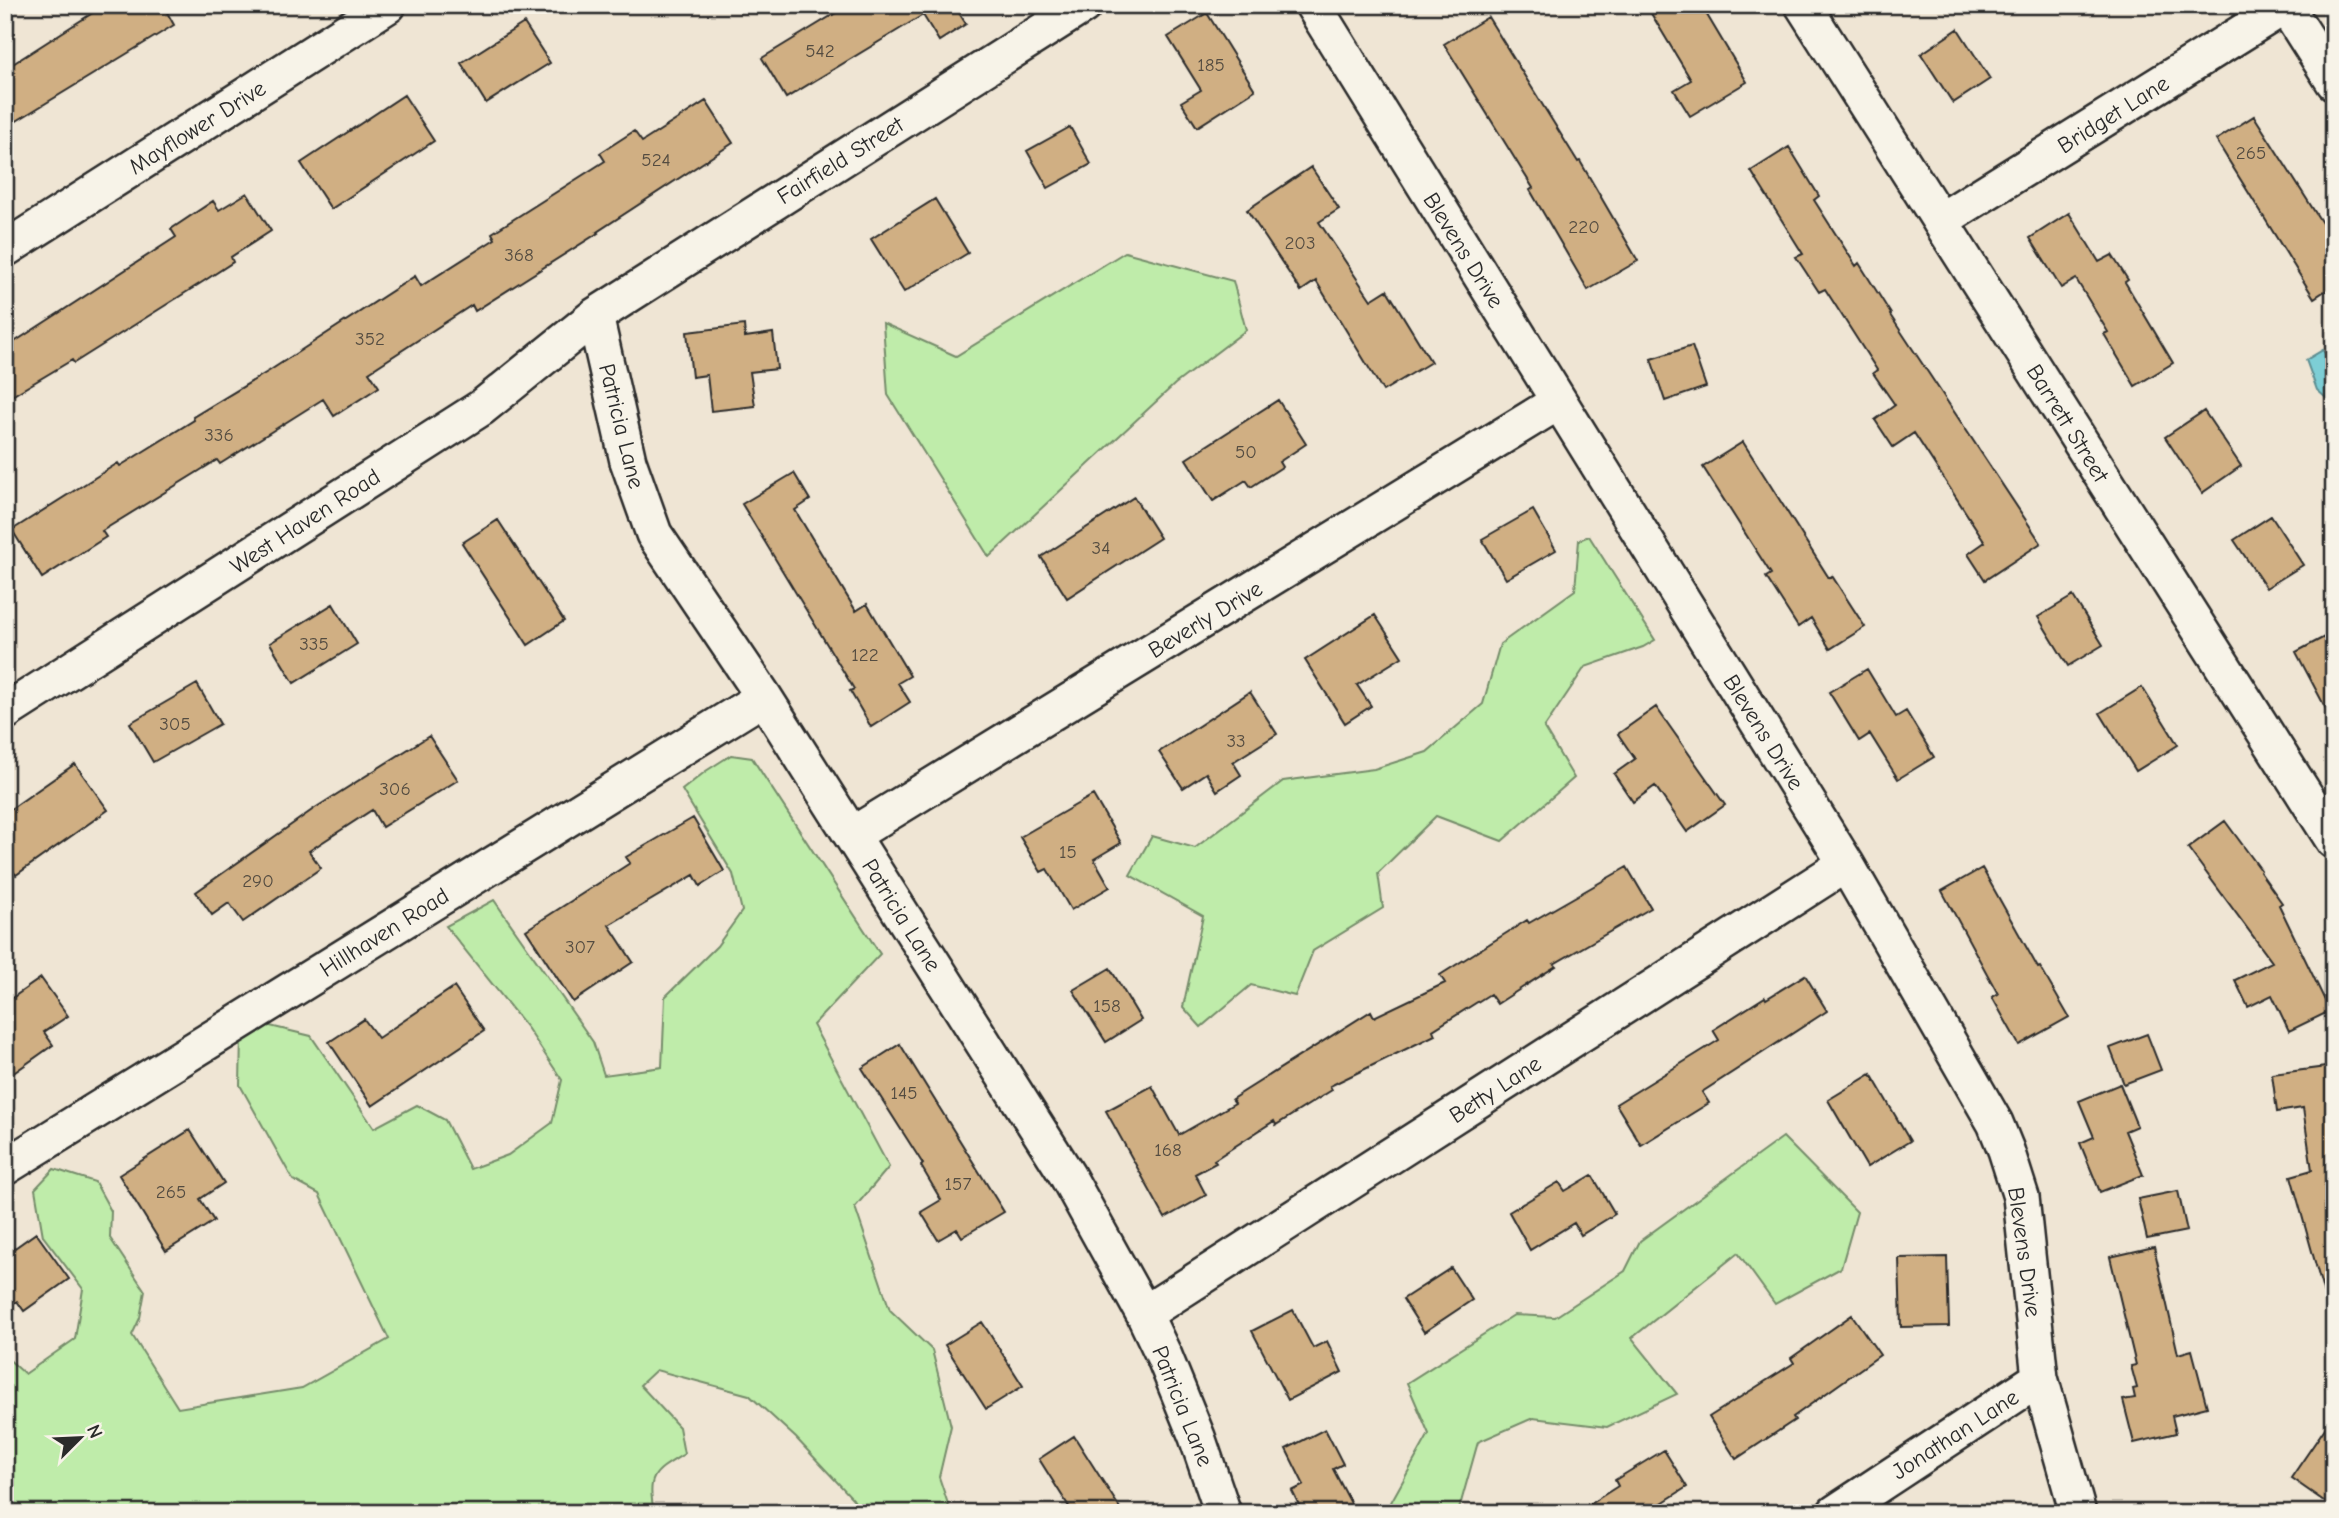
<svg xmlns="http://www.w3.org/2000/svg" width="2339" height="1518" font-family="'Comic Neue',sans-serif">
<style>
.green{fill:#bfecaa;stroke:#758c6a;stroke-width:2}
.water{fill:#7dced5;stroke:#5c8d91;stroke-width:2}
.building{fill:#d0af83;stroke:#2b2b2b;stroke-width:2}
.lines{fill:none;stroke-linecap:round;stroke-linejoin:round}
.minor-casing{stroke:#2b2b2b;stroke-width:40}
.minor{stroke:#f7f3e8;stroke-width:35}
.labels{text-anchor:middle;stroke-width:6;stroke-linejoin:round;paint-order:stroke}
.number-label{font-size:19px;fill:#544c41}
.street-label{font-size:23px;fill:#2b2b2b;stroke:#f7f3e8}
</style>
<rect width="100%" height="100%" fill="#efe5d4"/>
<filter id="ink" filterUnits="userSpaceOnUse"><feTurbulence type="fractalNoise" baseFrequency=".0143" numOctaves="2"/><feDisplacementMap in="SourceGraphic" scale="14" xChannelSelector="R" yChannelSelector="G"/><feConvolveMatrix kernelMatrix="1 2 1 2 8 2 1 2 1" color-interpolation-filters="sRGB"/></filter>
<g filter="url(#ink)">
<path class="green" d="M 1125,252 L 1233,281 L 1246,330 L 1175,384 L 989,557 L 888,395 L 883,323 L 956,356 Z
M 1589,536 L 1655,640 L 1643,647 L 1585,667 L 1544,728 L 1574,778 L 1502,841 L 1436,816 L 1378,873 L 1383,908 L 1313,951 L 1295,996 L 1251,985 L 1201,1027 L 1183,1007 L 1203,916 L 1130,875 L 1152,836 L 1195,848 L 1283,781 L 1374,769 L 1427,752 L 1483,704 L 1500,644 L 1575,590 L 1579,540 Z
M 731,755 L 752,758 L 880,954 L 813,1025 L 889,1167 L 855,1207 L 890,1310 L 932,1350 L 951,1426 L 939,1477 L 951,1513 L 861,1513 L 853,1499 L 796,1438 L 749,1395 L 656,1370 L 640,1385 L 679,1427 L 684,1454 C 653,1473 647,1475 654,1513 L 5,1513 L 5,1356 L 25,1374 L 75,1339 L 83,1289 L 43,1236 L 35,1189 L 54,1169 L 95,1182 L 111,1211 L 110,1238 L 145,1291 L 140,1318 L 132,1335 L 178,1408 L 302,1388 L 389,1339 L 319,1194 L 293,1180 L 240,1085 L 241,1035 L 258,1023 L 311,1036 L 374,1128 L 417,1105 L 445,1120 L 470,1169 L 508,1155 L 552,1123 L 562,1080 L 528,1029 L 446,926 L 494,900 L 593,1042 L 604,1075 L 662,1067 L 665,997 L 717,946 L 742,911 L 733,874 L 682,790 L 706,771 Z
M 1783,1137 L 1857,1212 L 1841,1268 L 1775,1304 L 1738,1253 L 1632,1338 L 1677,1394 L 1607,1427 L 1533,1418 L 1478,1442 L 1458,1513 L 1385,1513 L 1429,1434 L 1407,1383 L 1514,1315 L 1555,1317 L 1625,1271 L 1640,1241 Z"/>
<path class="water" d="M 2323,350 L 2334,370 L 2334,405 L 2317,390 L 2306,360 Z"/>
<path class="building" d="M 105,5 L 163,5 L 174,25 L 5,128 L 5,69 Z
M 849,5 L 954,5 L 966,24 L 939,41 L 923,15 L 786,98 L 762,58 Z
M 1646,5 L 1701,5 L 1747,82 L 1690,116 L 1674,90 L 1691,80 Z
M 1207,13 L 1255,90 L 1197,127 L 1181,102 L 1201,90 L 1168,37 Z
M 1488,17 L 1578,162 L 1580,161 L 1638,261 L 1588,290 L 1530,190 L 1533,188 L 1444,44 Z
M 524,23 L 550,63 L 486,103 L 461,63 Z
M 1958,29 L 1990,79 L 1953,103 L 1921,54 Z
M 404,95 L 434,141 L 331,209 L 301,163 Z
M 706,101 L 733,143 L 597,232 L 598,233 L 475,311 L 472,305 L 369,372 L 379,387 L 334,416 L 323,399 L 220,464 L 217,460 L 102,531 L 106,537 L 42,578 L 12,530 L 118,463 L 120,466 L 194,420 L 193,417 L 269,371 L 415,276 L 421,286 L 495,239 L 492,233 L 605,161 L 600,153 L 634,131 L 642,142 Z
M 2254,116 L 2334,242 L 2334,285 L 2314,298 L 2216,140 Z
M 1070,127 L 1091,164 L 1048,188 L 1027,151 Z
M 1789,147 L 1819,196 L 1814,200 L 1856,266 L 1859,263 L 1891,314 L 1890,315 L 2041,543 L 1985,580 L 1968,554 L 1985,542 L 1914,433 L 1893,447 L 1875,420 L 1895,405 L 1873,373 L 1877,370 L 1825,289 L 1819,292 L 1796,257 L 1803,254 L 1751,171 Z
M 1311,167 L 1339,209 L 1319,222 L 1371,300 L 1387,290 L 1431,362 L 1383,391 L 1316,281 L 1301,291 L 1247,210 Z
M 247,193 L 271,231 L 231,257 L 233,262 L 204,281 L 74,363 L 72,360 L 5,400 L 5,348 L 176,237 L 171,229 L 213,201 L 219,210 Z
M 935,199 L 968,253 L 904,292 L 871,239 Z
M 2069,213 L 2099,262 L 2112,255 L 2128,280 L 2125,282 L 2173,363 L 2135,386 L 2104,334 L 2108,332 L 2076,279 L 2061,288 L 2030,238 Z
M 744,325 L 745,337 L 773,333 L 777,369 L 750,372 L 755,406 L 711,411 L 707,375 L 692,377 L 687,332 Z
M 1692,346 L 1706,387 L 1665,401 L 1651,359 Z
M 1278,400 L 1306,444 L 1279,462 L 1282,467 L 1251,487 L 1246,480 L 1213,501 L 1186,459 Z
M 2204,411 L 2241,466 L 2202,493 L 2165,437 Z
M 1743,442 L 1829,578 L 1832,576 L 1865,627 L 1830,649 L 1811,618 L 1798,627 L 1766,577 L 1771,574 L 1703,467 Z
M 794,473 L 810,500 L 795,510 L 856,611 L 867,604 L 910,676 L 898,683 L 910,702 L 871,727 L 850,691 L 854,689 L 742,504 Z
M 1134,497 L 1160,538 L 1067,598 L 1041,557 Z
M 1533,510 L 1556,550 L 1506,579 L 1482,539 Z
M 2271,516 L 2303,565 L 2266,588 L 2234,540 Z
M 498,520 L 564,621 L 528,645 L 462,543 Z
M 2073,596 L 2103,645 L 2068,666 L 2038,617 Z
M 333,604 L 357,644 L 294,683 L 270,643 Z
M 1375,615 L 1402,657 L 1357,685 L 1371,706 L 1345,723 L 1305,660 Z
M 2334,632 L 2334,724 L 2296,652 Z
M 1867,669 L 1896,717 L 1906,711 L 1934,757 L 1898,779 L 1870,734 L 1859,741 L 1829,692 Z
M 197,684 L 220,724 L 153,762 L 130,723 Z
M 2142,687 L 2178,745 L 2136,771 L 2100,713 Z
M 1250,692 L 1277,734 L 1233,762 L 1241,775 L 1217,791 L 1206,773 L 1183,788 L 1159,752 Z
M 1656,707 L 1725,805 L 1687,832 L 1655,786 L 1633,802 L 1614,774 L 1635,759 L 1618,734 Z
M 429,736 L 458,780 L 382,827 L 372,810 L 309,851 L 321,868 L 243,922 L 229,903 L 212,915 L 196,892 L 315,808 Z
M 75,764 L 108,810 L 16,875 L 5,860 L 5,813 Z
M 1093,795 L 1121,843 L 1094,859 L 1110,887 L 1071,910 L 1047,869 L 1041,872 L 1020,837 Z
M 693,818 L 724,871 L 700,886 L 694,875 L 609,925 L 633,962 L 573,1002 L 526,930 L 630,863 L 626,857 Z
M 2225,821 L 2261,870 L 2260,872 L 2282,903 L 2279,905 L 2330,1011 L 2289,1031 L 2272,995 L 2248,1007 L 2235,980 L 2272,962 L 2188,848 Z
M 1627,867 L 1651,908 L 1554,964 L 1556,966 L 1497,1004 L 1490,994 L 1433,1030 L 1435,1035 L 1330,1086 L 1332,1090 L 1276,1125 L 1274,1121 L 1214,1160 L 1216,1163 L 1195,1174 L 1206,1195 L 1165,1218 L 1106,1111 L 1152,1086 L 1179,1135 L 1235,1103 L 1232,1099 L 1371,1011 L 1374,1017 L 1445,983 L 1440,975 L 1527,920 L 1529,923 Z
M 1982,868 L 2038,968 L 2040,967 L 2069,1017 L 2019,1045 L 1992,997 L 1998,994 L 1942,891 Z
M 1110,968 L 1141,1020 L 1106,1042 L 1073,990 Z
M 1805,975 L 1827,1011 L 1702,1092 L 1709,1103 L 1641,1145 L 1616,1104 L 1719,1040 L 1713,1030 L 1765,997 L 1766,999 Z
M 41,978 L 68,1016 L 44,1032 L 53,1045 L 5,1079 L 5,1003 Z
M 454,987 L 484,1031 L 372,1106 L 329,1042 L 364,1019 L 378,1038 Z
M 2147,1034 L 2161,1070 L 2124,1084 L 2110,1048 Z
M 900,1044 L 1004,1212 L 962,1237 L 957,1229 L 938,1240 L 921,1212 L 941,1200 L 921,1166 L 923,1164 L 862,1068 Z
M 2334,1066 L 2334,1297 L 2325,1298 L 2291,1176 L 2312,1170 L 2303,1108 L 2277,1112 L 2272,1074 Z
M 1871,1074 L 1910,1141 L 1867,1167 L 1828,1100 Z
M 2120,1084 L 2137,1126 L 2125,1131 L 2143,1175 L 2100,1192 L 2080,1143 L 2094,1137 L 2079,1101 Z
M 190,1130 L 224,1183 L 200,1199 L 214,1221 L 166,1251 L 119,1175 Z
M 1592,1175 L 1615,1214 L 1581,1235 L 1574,1223 L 1530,1250 L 1509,1212 L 1559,1182 L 1565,1191 Z
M 2178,1191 L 2187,1231 L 2147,1239 L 2138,1199 Z
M 36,1233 L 69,1279 L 24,1311 L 17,1301 L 5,1309 L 5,1255 Z
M 2154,1247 L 2178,1354 L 2192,1350 L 2207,1407 L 2172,1416 L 2176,1433 L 2134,1443 L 2123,1400 L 2135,1398 L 2133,1389 L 2137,1388 L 2131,1366 L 2136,1365 L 2110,1257 Z
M 1947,1257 L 1949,1326 L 1901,1327 L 1899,1258 Z
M 1451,1268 L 1472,1300 L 1424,1332 L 1403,1299 Z
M 1293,1310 L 1313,1348 L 1327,1341 L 1342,1372 L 1288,1400 L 1252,1331 Z
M 1852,1315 L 1880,1355 L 1793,1417 L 1795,1420 L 1736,1459 L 1709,1417 L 1794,1363 L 1791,1358 Z
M 982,1322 L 1023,1386 L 986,1409 L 945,1345 Z
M 2334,1415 L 2334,1508 L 2291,1478 Z
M 1325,1429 L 1343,1464 L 1333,1469 L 1356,1513 L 1303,1513 L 1292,1491 L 1304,1485 L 1286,1449 Z
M 1074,1436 L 1123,1513 L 1073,1513 L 1039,1459 Z
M 1664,1450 L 1687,1487 L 1646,1513 L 1576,1513 L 1618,1486 L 1615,1480 Z"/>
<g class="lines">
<g class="minor-casing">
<path id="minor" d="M 1313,5 L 1846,864 L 1995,1123 L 2006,1150 L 2021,1197 L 2040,1378 L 2078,1513
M 1803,5 L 2334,841
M 2285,5 L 2334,82
M 1940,221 L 2285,6
M 5,249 L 388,5
M 595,316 L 628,461 L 654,534 L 764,697 L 1067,1175 L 1144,1314 L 1164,1356 L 1197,1437 L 1223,1513
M 5,712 L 481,408 L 595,316 L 1084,5
M 852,835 L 1558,402
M 5,1167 L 764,697
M 1144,1314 L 1846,864
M 1835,1513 L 2040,1378"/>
</g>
<use href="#minor" class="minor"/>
</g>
</g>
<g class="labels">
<g class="number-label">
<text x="820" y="57">542</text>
<text x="1211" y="71">185</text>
<text x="2251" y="159">265</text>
<text x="656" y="166">524</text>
<text x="1584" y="233">220</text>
<text x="1300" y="249">203</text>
<text x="519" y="261">368</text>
<text x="370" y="345">352</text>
<text x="219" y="441">336</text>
<text x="1246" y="458">50</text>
<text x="1101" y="554">34</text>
<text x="314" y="650">335</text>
<text x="865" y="661">122</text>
<text x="175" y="730">305</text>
<text x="1236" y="747">33</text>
<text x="395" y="795">306</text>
<text x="1068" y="858">15</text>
<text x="258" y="887">290</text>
<text x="580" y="953">307</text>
<text x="1107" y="1012">158</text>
<text x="904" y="1099">145</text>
<text x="1168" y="1156">168</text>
<text x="958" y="1190">157</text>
<text x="171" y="1198">265</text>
</g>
<g class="street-label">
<text transform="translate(2113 114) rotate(-32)" y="8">Bridget Lane</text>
<text transform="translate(197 127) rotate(-32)" y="8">Mayflower Drive</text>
<text transform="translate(840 160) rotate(-32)" y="8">Fairfield Street</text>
<text transform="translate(1464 250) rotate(58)" y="8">Blevens Drive</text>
<text transform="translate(2068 423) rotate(58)" y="8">Barrett Street</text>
<text transform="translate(622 426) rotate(76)" y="8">Patricia Lane</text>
<text transform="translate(305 521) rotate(-33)" y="8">West Haven Road</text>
<text transform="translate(1205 619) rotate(-31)" y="8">Beverly Drive</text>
<text transform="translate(1764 732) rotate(58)" y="8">Blevens Drive</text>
<text transform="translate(902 915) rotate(58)" y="8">Patricia Lane</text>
<text transform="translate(384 932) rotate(-32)" y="8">Hillhaven Road</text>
<text transform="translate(1495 1089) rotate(-33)" y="8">Betty Lane</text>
<text transform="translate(2025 1252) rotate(82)" y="8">Blevens Drive</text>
<text transform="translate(1183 1406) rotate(68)" y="8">Patricia Lane</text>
<text transform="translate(1955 1434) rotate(-33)" y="8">Jonathan Lane</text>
</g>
</g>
<rect width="2339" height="1518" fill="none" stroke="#f7f3e8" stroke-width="28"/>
<rect x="14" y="14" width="2311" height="1490" fill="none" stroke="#2b2b2b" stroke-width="2.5" filter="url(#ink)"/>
<g transform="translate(80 1438) rotate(66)" stroke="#f7f3e8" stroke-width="5" paint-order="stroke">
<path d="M0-5L12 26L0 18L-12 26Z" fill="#2b2b2b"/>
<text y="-10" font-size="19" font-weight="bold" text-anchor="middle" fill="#2b2b2b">N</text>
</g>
</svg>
